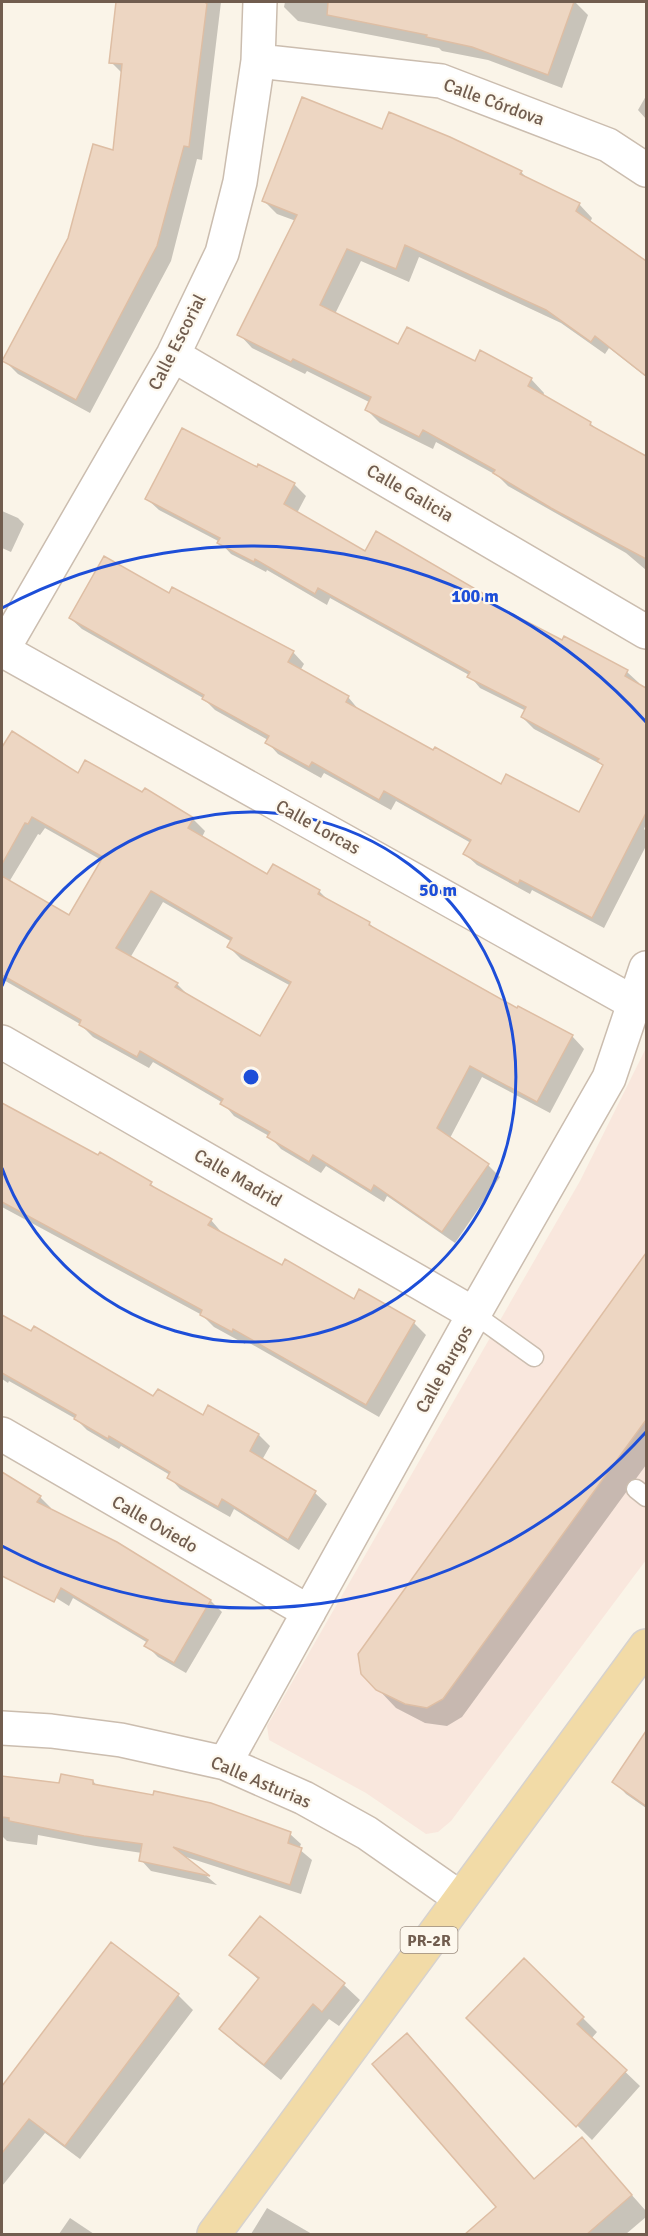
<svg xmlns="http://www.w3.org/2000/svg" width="648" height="2236" font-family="Signika,sans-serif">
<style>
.commercial{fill:#f9e7dd}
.shadow{fill:#0003;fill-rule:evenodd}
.building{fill:#edd6c2;stroke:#debea4;stroke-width:1.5;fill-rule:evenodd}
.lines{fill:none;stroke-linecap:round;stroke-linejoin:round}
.service-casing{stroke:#cbbdaf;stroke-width:21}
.minor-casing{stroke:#cbbdaf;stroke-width:36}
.primary-casing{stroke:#d7d2ce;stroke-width:36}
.service{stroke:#fff;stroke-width:18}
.minor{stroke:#fff;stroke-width:33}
.primary{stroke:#f2dba7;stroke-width:33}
.ring{fill:none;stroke:#1d4ed8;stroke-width:3}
.labels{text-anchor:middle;stroke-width:4.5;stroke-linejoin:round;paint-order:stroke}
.shield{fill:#fdf8ee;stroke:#9b8c7f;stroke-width:1.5}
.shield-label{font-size:16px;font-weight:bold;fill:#715d4f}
.street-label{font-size:18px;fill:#715d4f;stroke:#fdf8ee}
.centre{fill:#1d4ed8;stroke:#fdf8ee;stroke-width:3}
.ring-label{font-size:18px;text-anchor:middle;font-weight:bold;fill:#1d4ed8;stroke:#fdf8ee;stroke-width:4.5;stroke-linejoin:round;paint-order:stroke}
</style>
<rect width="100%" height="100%" fill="#faf4e8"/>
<path class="commercial" d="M 646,1048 L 646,1560 L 451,1821 L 438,1832 L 426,1834 L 366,1793 L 269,1740 L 267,1726 L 580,1181 Z"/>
<path class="shadow" d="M 118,2 L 221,2 L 202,160 L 197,159 L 171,261 L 90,413 L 18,374 L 4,360 L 114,152 L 123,74 L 111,62 Z
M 285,2 L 575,2 L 588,15 L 562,88 L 488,60 L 442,51 L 439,48 L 298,21 L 284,7 Z
M 646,96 L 646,119 L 638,110 Z
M 383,131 L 521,172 L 529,180 L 579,204 L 592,218 L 590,223 L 646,263 L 646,377 L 609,348 L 605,354 L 561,323 L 419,257 L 409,282 L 361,261 L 335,314 L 399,346 L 475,363 L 531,379 L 544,393 L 543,396 L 590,423 L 598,431 L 646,458 L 646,570 L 626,553 L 508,486 L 498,476 L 436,442 L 433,449 L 380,423 L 367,410 L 371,403 L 307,371 L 305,374 L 252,348 L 239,334 L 296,221 L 277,214 L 263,200 Z
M 257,469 L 294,484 L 306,496 L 297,513 L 366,554 L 490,599 L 500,609 L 562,642 L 565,638 L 627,672 L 639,683 L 638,685 L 646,690 L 646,824 L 644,829 L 646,831 L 646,846 L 604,928 L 532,890 L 530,894 L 477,865 L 465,854 L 471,843 L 396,801 L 391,810 L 324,773 L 321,778 L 278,754 L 267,742 L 268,740 L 215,710 L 203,698 L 82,629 L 70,618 L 170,595 L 293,652 L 304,664 L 300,671 L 348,697 L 359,710 L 434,752 L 501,786 L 579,814 L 604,766 L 534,729 L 522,717 L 526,711 L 480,688 L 469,675 L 330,598 L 327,605 L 267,570 L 266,572 L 231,554 L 220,542 L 159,510 L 147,499 Z
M 2,511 L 18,518 L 24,524 L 11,552 L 2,548 Z
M 12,733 L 78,775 L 143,794 L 193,819 L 205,831 L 202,837 L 268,876 L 319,891 L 331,903 L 369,923 L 378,932 L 518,1010 L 572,1036 L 584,1049 L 550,1113 L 482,1077 L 450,1138 L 488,1165 L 500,1177 L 455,1243 L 387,1196 L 384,1202 L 326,1166 L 321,1173 L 281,1149 L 269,1136 L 234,1116 L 223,1103 L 153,1062 L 149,1068 L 93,1037 L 80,1024 L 2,979 L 2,750 ZM 45,828 L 103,861 L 69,917 L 9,882 L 38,834 L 40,835 ZM 163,902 L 232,942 L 229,947 L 241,959 L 291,986 L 260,1039 L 189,996 L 177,984 L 130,958 Z
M 2,1104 L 151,1184 L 158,1191 L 211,1220 L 223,1234 L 282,1267 L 354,1301 L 414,1323 L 426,1335 L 379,1417 L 246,1341 L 245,1344 L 214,1327 L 202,1315 L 2,1207 Z
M 646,1256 L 646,1465 L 462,1717 L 447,1726 L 425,1723 L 396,1708 L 377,1688 L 359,1655 Z
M 2,1317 L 154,1399 L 203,1417 L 209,1407 L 259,1435 L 270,1446 L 262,1460 L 315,1493 L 327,1504 L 299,1550 L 234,1509 L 230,1517 L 180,1489 L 169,1477 L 170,1475 L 121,1446 L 119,1449 L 87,1430 L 76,1419 L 9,1381 L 8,1383 L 2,1379 Z
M 2,1474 L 40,1497 L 51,1508 L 50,1510 L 117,1543 L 211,1601 L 222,1612 L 186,1673 L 158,1657 L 146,1645 L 148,1643 L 73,1598 L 69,1606 L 2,1564 Z
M 646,1734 L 646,1808 L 626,1794 L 614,1781 Z
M 2,1778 L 61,1785 L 93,1781 L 98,1787 L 290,1834 L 301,1844 L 299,1849 L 312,1860 L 301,1894 L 183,1856 L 217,1885 L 151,1871 L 141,1860 L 142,1853 L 96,1846 L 38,1835 L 37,1845 L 7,1841 L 2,1836 Z
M 260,1918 L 344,1985 L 360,2000 L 339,2026 L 329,2019 L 281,2080 L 236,2044 L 221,2029 L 259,1980 L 231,1955 Z
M 111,1944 L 178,1995 L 193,2010 L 80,2159 L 45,2133 L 2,2186 L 2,2091 Z
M 524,1960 L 597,2032 L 591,2039 L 640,2086 L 592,2140 L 468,2018 Z
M 407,2035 L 426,2054 L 535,2180 L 582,2139 L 646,2211 L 646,2217 L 626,2234 L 467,2234 L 498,2207 Z
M 267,2208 L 312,2234 L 251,2234 Z
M 70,2218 L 94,2234 L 59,2234 Z"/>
<path class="building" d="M 116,2 L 205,2 L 207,4 L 189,147 L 184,146 L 157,246 L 76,400 L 2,361 L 68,238 L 93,144 L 113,150 L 122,64 L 109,63 Z
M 328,2 L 574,2 L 548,75 L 472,47 L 426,37 L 427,35 L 327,15 Z
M 302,97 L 382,129 L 389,112 L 450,137 L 522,171 L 520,174 L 580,203 L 576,211 L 646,261 L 646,376 L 595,336 L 591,342 L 546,310 L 405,245 L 396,269 L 347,249 L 320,305 L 398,344 L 407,327 L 475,361 L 480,350 L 532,378 L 528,386 L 591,422 L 590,425 L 646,456 L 646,559 L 551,508 L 493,473 L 495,470 L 423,430 L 419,437 L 365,410 L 371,397 L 293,359 L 291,362 L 237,335 L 297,215 L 262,201 Z
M 182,428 L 257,467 L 258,464 L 295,483 L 284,504 L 365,551 L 376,531 L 491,598 L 489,602 L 562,640 L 564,636 L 628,670 L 625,676 L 646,688 L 646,813 L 592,918 L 520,880 L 518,884 L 463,854 L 471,840 L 384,791 L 379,800 L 312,762 L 309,767 L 265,743 L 269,736 L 202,699 L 204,695 L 69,618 L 104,556 L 169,593 L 172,587 L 294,651 L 288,662 L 349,696 L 346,702 L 433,750 L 435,747 L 501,784 L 506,774 L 579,812 L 603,765 L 597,761 L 599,759 L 521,717 L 526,707 L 467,677 L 470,672 L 318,588 L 315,594 L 255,559 L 254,562 L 217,543 L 220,538 L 145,499 Z
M 12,731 L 78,773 L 85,760 L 142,792 L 145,788 L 194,818 L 188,828 L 267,874 L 273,864 L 320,890 L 318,894 L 370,922 L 369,925 L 517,1008 L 518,1006 L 573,1035 L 537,1102 L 470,1066 L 437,1128 L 489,1164 L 442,1232 L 374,1185 L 371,1191 L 313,1155 L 309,1162 L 267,1137 L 270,1132 L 220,1104 L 223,1099 L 140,1051 L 137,1057 L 79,1025 L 81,1020 L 2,975 L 2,876 L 69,915 L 103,857 L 32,817 L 28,824 L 25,823 L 2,864 L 2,747 ZM 151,891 L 232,938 L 227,947 L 291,982 L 260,1036 L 175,987 L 178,983 L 116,948 Z
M 2,1103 L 98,1155 L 100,1152 L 152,1182 L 150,1185 L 212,1219 L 208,1225 L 282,1265 L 285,1259 L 354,1299 L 359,1289 L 415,1321 L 366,1405 L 233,1329 L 232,1332 L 200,1315 L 202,1310 L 2,1202 Z
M 646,1253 L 646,1420 L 443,1699 L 427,1708 L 405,1704 L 376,1690 L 361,1674 L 358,1654 Z
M 2,1315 L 31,1331 L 34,1326 L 153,1396 L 158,1389 L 203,1415 L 208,1405 L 259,1434 L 250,1451 L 316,1491 L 288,1540 L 222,1499 L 218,1507 L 167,1478 L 170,1472 L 109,1436 L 108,1439 L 74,1419 L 76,1415 L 2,1373 Z
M 2,1472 L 41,1496 L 37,1502 L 117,1542 L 211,1600 L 174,1663 L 144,1646 L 148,1640 L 61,1588 L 54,1602 L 2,1576 Z
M 646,1731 L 646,1806 L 612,1782 Z
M 61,1774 L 93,1780 L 93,1784 L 153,1795 L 154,1791 L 211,1803 L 291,1832 L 288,1843 L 302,1848 L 290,1885 L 173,1847 L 210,1876 L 139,1861 L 142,1844 L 84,1836 L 9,1821 L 9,1818 L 2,1817 L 2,1776 L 59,1783 Z
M 260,1916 L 345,1983 L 322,2012 L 313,2004 L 264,2065 L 219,2029 L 259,1978 L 229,1955 Z
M 111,1942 L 179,1994 L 65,2146 L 29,2119 L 2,2153 L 2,2086 Z
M 524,1958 L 584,2017 L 577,2024 L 627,2070 L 576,2127 L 466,2018 Z
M 407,2033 L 534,2179 L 582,2137 L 632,2195 L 586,2235 L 464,2235 L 496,2207 L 372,2064 Z"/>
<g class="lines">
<g class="service-casing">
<path id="service" d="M 474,1314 L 534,1357
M 636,1489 L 646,1497"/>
</g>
<g class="minor-casing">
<path id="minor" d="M 258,61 L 441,81 L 608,145 L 646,170
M 173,355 L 646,632
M 2,650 L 634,1003
M 2,651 L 173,355 L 222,253 L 240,182 L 258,61 L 260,2
M 2,1042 L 474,1314
M 2,1434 L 309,1612
M 2,1728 L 51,1731 L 121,1740 L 225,1763 L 304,1798 L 367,1833 L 460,1898
M 225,1763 L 474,1314 L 609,1078 L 646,968"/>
</g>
<g class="primary-casing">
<path id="primary" d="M 214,2234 L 646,1646"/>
</g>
<use href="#service" class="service"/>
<use href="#minor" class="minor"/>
<use href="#primary" class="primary"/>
</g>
<g class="ring">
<path d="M2 986A265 265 0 1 1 2 1168"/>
<path d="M646 1432A531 531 0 0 1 2 1546M2 608A531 531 0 0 1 646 722"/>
</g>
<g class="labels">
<rect class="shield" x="400.5" y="1927" width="57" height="26" rx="4.5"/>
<g class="shield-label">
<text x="429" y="1946">PR-2R</text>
</g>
<g class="street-label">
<text transform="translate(494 102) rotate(20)" y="6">Calle Córdova</text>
<text transform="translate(177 342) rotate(-63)" y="6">Calle Escorial</text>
<text transform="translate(410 493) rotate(30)" y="6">Calle Galicia</text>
<text transform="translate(318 827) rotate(29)" y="6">Calle Lorcas</text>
<text transform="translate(238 1178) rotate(30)" y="6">Calle Madrid</text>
<text transform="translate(444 1369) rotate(-61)" y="6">Calle Burgos</text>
<text transform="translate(155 1524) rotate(30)" y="6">Calle Oviedo</text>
<text transform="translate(261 1782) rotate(23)" y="6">Calle Asturias</text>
</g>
</g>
<circle cx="251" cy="1077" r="9" class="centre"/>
<g class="ring-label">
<text x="475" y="602">100 m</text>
<text x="438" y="896">50 m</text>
</g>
<rect width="648" height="2236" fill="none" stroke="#715d4f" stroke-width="6"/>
</svg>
